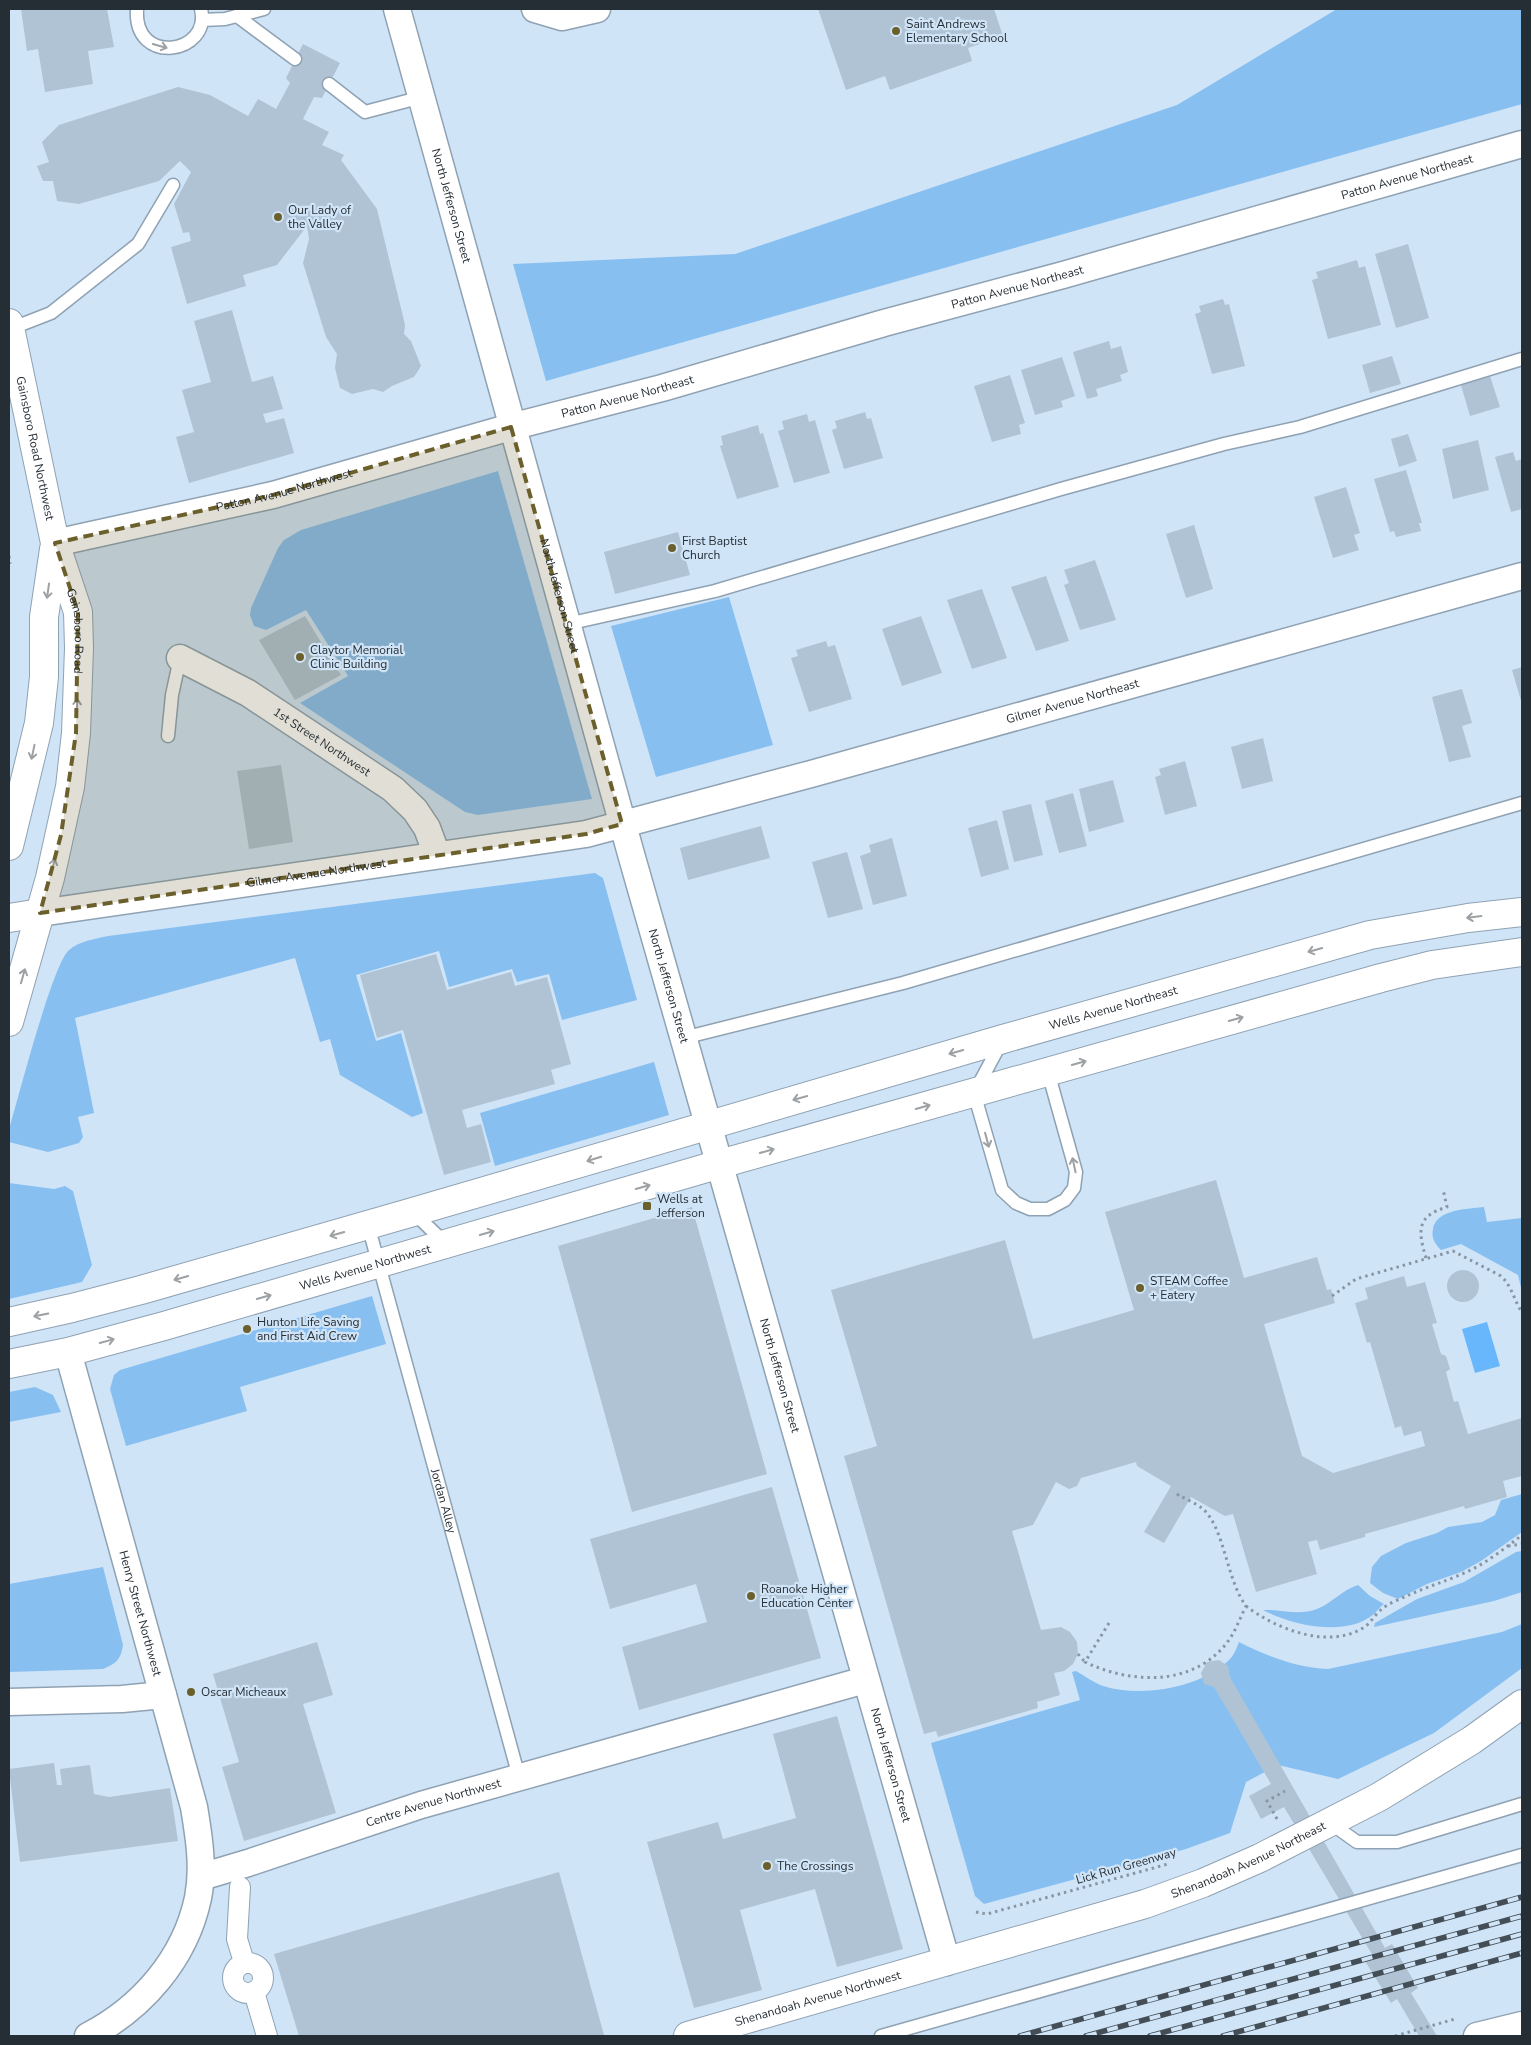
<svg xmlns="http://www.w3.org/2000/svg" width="1531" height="2045" font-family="'Nunito Sans',sans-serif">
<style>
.green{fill:#87bff1}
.water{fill:#68b7fc}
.building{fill:#afc3d4}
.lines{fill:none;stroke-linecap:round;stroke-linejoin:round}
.service-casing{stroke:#8fa2b3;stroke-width:15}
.pedestrian-casing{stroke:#8fa2b3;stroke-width:22}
.minor-casing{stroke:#8fa2b3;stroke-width:29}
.tertiary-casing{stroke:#8fa2b3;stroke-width:30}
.secondary-casing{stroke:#8fa2b3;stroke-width:30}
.path{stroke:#8796a4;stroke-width:3;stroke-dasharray:2.5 4;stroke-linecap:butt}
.service{stroke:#fff;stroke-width:12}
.pedestrian{stroke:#fff;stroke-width:20}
.minor{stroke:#fff;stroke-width:26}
.tertiary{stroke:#fff;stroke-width:28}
.secondary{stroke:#fff;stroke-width:28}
.rail-casing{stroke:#444e57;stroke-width:5.5}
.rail{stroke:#d0e4f7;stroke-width:4;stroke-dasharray:11;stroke-linecap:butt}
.oneway{stroke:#9da1a4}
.marked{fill:#6b5f2c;fill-opacity:0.2;stroke:#6b5f2c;stroke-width:4;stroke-dasharray:10 6;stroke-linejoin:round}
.poi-dot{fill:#6b5f2c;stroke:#d0e4f7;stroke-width:2}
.labels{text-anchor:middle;stroke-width:4.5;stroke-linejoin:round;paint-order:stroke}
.poi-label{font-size:12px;fill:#262e35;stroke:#d0e4f7;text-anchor:start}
.street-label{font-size:12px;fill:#262e35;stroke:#d0e4f7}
</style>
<rect width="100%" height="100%" fill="#d0e4f7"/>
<path class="green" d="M 1337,9 L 1522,9 L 1522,104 L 546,381 L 513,264 L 735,254 L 1177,105 Z
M 498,471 L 592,799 L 478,815 L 465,812 L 300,703 L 348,676 L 306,610 L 266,630 L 254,626 L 250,615 L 251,608 L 278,548 L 284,540 L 301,530 Z
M 729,597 L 773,745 L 656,777 L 611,626 Z
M 595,873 L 603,878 L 637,1000 L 562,1020 L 549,974 L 517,982 L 512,969 L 449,987 L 439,951 L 356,975 L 376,1041 L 401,1033 L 423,1113 L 412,1117 L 340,1075 L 330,1039 L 320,1042 L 295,958 L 75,1018 L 94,1113 L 78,1117 L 83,1137 L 79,1143 L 48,1152 L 9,1142 L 9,1129 C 18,1100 52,965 69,950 C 79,941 95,939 108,936 Z
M 654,1062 L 669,1115 L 495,1166 L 480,1113 Z
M 9,1183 L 54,1189 L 65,1186 L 73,1191 L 92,1265 L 82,1282 L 9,1299 Z
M 1484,1207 L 1487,1222 L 1522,1218 L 1522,1292 L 1518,1275 L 1461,1244 L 1441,1250 C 1435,1244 1431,1238 1433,1229 C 1436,1209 1468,1209 1484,1207 Z
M 372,1296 L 386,1344 L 240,1387 L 247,1411 L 126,1446 L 110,1389 L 114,1375 L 120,1370 Z
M 35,1387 L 53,1395 L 61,1412 L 9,1422 L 9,1392 Z
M 1522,1494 L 1522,1532 L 1481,1561 L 1461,1572 L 1427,1584 L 1398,1599 L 1383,1593 L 1370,1583 L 1372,1567 L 1381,1556 L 1406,1543 L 1437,1533 L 1448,1527 L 1482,1522 L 1495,1515 L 1501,1500 Z
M 1522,1551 L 1522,1592 L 1494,1601 L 1374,1627 L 1375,1623 L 1417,1599 L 1464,1582 L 1516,1552 Z
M 103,1567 L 123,1645 C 121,1659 116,1664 103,1669 L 9,1672 L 9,1584 Z
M 1358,1585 L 1370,1596 L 1384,1604 C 1379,1607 1378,1611 1374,1614 C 1346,1638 1291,1625 1263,1610 C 1281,1609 1299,1616 1317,1609 C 1332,1603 1342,1590 1358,1585 Z
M 1522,1624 L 1522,1668 L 1434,1733 L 1338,1779 L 1278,1765 L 1246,1782 L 1230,1833 L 1186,1849 L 984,1904 L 975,1896 L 931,1743 L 1080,1700 L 1072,1672 L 1076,1671 C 1085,1676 1094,1683 1103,1686 C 1141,1698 1202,1688 1230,1659 C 1234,1655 1237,1647 1239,1642 C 1269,1657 1295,1667 1328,1669 L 1502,1632 Z"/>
<path class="water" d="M 1487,1322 L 1500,1366 L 1475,1373 L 1462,1329 Z"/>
<path class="building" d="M 21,9 L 107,9 L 114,47 L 88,51 L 93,84 L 45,92 L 38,49 L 27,51 Z
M 818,9 L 994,9 L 1003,36 L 968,48 L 972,61 L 890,90 L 885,76 L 846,90 Z
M 303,44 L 340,63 L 322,98 L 314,97 L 303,119 L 329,132 L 322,145 L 344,155 L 341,160 L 377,209 L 405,325 L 404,334 L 411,341 L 421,366 L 414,377 L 392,386 L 383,392 L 373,389 L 352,394 L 340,388 L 335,368 L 337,354 L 326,337 L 303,263 L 309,239 L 307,226 L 277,265 L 243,275 L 246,286 L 187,304 L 171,247 L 191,241 L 189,232 L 183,233 L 174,204 L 191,172 L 180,161 L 159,181 L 79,204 L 57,201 L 53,181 L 43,181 L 37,166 L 49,162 L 42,142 L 59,125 L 178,87 L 210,95 L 248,116 L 258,99 L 276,109 L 290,83 L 286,78 Z
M 1408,244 L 1429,318 L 1396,328 L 1375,254 Z
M 1357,260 L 1359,268 L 1365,266 L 1381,325 L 1328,339 L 1312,280 L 1318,278 L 1316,272 Z
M 1223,299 L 1225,305 L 1229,304 L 1245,366 L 1212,374 L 1195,314 L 1201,312 L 1199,306 Z
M 232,310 L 252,382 L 273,376 L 283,409 L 263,414 L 266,423 L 284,418 L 294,453 L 189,483 L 176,437 L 194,432 L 182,390 L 211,382 L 194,321 Z
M 1109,341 L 1111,349 L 1121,346 L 1128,372 L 1120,375 L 1122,381 L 1096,389 L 1098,396 L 1087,399 L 1073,352 Z
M 1392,356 L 1401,384 L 1370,393 L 1362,365 Z
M 1062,357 L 1075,396 L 1061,401 L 1063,407 L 1035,415 L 1021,370 Z
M 1489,373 L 1500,407 L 1470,416 L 1460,382 Z
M 1010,375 L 1025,423 L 1019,425 L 1021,434 L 992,442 L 974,386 Z
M 865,412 L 867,419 L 871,418 L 883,458 L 844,469 L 832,430 L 837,428 L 835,421 Z
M 807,414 L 809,422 L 815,420 L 830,473 L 794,483 L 778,431 L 784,429 L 782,421 Z
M 758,425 L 760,434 L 763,433 L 779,487 L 737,499 L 720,446 L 723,445 L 721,436 Z
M 1408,434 L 1417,461 L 1399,467 L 1391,439 Z
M 1478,440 L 1489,490 L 1453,499 L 1442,449 Z
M 1513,452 L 1516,461 L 1522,459 L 1522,509 L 1511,512 L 1495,457 Z
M 1406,470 L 1422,523 L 1419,523 L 1421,531 L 1396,537 L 1394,531 L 1390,532 L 1374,479 Z
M 1346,487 L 1360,533 L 1354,535 L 1359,550 L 1333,558 L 1314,497 Z
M 1194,525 L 1213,589 L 1186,598 L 1166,534 Z
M 678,532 L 690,575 L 615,594 L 604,552 Z
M 1095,560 L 1116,620 L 1080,630 L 1064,585 L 1069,583 L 1064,570 Z
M 1046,576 L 1069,641 L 1036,651 L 1011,587 Z
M 982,589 L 1007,658 L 972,669 L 947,600 Z
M 305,616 L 341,675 L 295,700 L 259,640 Z
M 921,616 L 942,673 L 902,686 L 882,629 Z
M 826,641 L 828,647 L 835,645 L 852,699 L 809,712 L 791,658 L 798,656 L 796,650 Z
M 1522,667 L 1522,704 L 1512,670 Z
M 1462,689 L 1472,723 L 1462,726 L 1471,757 L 1449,762 L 1432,697 Z
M 1263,738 L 1273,781 L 1242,789 L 1231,747 Z
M 1185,761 L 1197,806 L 1165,815 L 1155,777 L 1161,775 L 1159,769 Z
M 281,765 L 293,842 L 249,849 L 237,771 Z
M 1113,780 L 1124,822 L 1089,832 L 1079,789 Z
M 1073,793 L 1087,846 L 1059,853 L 1045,801 Z
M 1031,804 L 1043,855 L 1014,862 L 1002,811 Z
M 997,820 L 1009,869 L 981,877 L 968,828 Z
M 761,826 L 770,858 L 688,880 L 680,848 Z
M 892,838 L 907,896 L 873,905 L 860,856 L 871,852 L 869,845 Z
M 847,852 L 863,909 L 828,918 L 812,862 Z
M 436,954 L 447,990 L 511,972 L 515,986 L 547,977 L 571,1064 L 551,1070 L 555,1084 L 462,1110 L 467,1128 L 481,1124 L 491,1162 L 444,1175 L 403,1030 L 377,1038 L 360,975 Z
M 1216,1180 L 1244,1278 L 1317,1257 L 1327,1290 L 1331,1289 L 1335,1303 L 1264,1324 L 1302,1456 L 1333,1473 L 1425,1446 L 1421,1431 L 1404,1436 L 1401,1426 L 1395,1428 L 1370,1342 L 1367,1343 L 1355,1303 L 1368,1299 L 1365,1288 L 1404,1276 L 1407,1287 L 1425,1282 L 1437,1323 L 1432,1324 L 1441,1354 L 1446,1356 L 1450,1369 L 1446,1372 L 1454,1402 L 1458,1401 L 1468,1434 L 1522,1418 L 1522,1476 L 1503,1481 L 1507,1497 L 1465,1509 L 1464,1506 L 1365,1534 L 1365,1537 L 1320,1550 L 1317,1540 L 1308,1542 L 1317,1574 L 1256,1592 L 1233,1514 L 1225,1516 L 1191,1497 L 1164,1543 L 1144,1532 L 1171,1486 L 1137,1466 L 1136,1462 L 1081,1478 L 1077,1486 L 1069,1489 L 1056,1482 L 1033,1525 L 1012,1531 L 1041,1630 L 1061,1627 L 1070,1632 L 1077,1642 L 1078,1654 L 1073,1664 L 1064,1671 L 1054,1673 L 1060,1695 L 1037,1702 L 1038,1708 L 938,1737 L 936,1731 L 924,1734 L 844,1456 L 877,1446 L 831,1290 L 1005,1240 L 1033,1339 L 1072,1328 L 1134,1310 L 1105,1212 Z
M 692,1207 L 767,1474 L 632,1512 L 558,1246 Z
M1447 1286a16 16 0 1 1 32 0a16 16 0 1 1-32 0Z
M 772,1487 L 821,1658 L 639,1710 L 622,1647 L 707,1622 L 696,1584 L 610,1609 L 590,1539 Z
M 317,1642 L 333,1695 L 303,1704 L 336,1813 L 244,1841 L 222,1767 L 239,1762 L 213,1674 Z
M 1219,1660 L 1228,1666 L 1230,1677 L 1385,1948 L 1392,1944 L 1418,1988 L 1411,1993 L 1437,2036 L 1419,2036 L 1397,1999 L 1391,2003 L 1365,1961 L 1373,1956 L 1284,1807 L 1261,1819 L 1249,1796 L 1271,1784 L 1214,1687 L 1204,1684 L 1201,1673 L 1207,1662 Z
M 837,1716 L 903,1949 L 837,1967 L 815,1889 L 740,1910 L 762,1990 L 694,2008 L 647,1842 L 718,1822 L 723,1839 L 796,1818 L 773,1734 Z
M 54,1763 L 57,1785 L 62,1785 L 60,1769 L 90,1765 L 94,1794 L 109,1797 L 170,1788 L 178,1841 L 20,1862 L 9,1769 Z
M 559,1872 L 604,2035 L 299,2036 L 274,1954 Z"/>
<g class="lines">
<g class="service-casing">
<g id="service">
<path d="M 137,9 C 133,67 212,54 201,9"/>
<path d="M 237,16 L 295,59"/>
<path d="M 202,20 L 225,19 L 264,9"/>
<path d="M 329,84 L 365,112 L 422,97"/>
<path d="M 10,329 L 51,313 L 138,244 L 173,185"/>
<path d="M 567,624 L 715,591 L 1061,489 L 1224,444 L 1300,427 L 1522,359"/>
<path d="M 168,736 L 172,695 L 180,658"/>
<path d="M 683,1038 L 903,983 L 1522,803"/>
<path d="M 1001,1043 L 974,1093 L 1002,1190 L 1016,1203 L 1030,1209 L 1048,1209 L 1065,1200 L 1074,1188 L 1076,1172 L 1048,1072"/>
<path d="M 413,1212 L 447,1245"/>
<path id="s1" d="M 368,1225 L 519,1777"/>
<path d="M 1329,1822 L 1357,1842 L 1397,1842 L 1522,1804"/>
<path d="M 881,2036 L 1522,1855"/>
</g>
</g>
<g class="pedestrian-casing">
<path id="pedestrian" d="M 240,1887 L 237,1939 L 244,1962
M233 1978a15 15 0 1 1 30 0a15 15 0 1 1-30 0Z
M 254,1992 L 267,2036"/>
</g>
<g class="minor-casing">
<g id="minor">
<path id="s2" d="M 397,9 L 631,854 L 947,1962"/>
<path d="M 535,9 L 562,17 L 597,9"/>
<path id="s3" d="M 55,543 L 273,495 L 511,427 L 662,388 L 884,323 L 1063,275 L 1522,144"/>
<path id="s4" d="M 180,658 L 248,693 L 393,789 L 415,810 L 427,828 L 437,855"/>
<path id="s5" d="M 40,913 L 586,834 L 811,774 L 1522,576"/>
<path id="s6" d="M 68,1352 L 194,1807 C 199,1837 204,1868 198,1898 C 185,1959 142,2008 88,2036"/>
<path d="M 9,1702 L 122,1699 L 163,1695"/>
<path id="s7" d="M 201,1877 L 248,1863 L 421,1805 L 865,1680"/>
<path d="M 1477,2036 L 1522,2025"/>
</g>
</g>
<g class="tertiary-casing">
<g id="tertiary">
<path d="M 9,918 L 40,913"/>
<path id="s8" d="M 688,2036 L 1145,1904 L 1203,1883 L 1260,1858 L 1379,1797 L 1472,1740 L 1522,1704"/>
</g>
</g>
<g class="secondary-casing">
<g id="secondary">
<path id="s9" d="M 9,323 L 55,543 L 78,612 L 79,648 L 76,733 L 70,787 L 50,878 L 9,1022"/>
<path d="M 9,846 L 39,723 L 44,677 L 44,617 L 54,549"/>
<path id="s10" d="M 9,1322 L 72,1308 L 141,1290 L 413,1212 L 1003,1039 L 1370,935 L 1468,918 L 1522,912"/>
<path id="s11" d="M 9,1364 L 68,1352 L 164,1326 L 720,1164 L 1381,978 L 1432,965 L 1522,952"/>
</g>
</g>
<path class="path" d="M 9,556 L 10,564
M 1426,1258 C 1418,1231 1416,1216 1447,1207 L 1443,1189
M 1332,1296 L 1356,1279 L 1453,1251 L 1501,1276 C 1512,1286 1514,1301 1522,1312
M 1508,1546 L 1522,1544
M 1246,1606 C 1276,1629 1330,1651 1366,1626 C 1372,1621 1376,1613 1382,1609 C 1389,1603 1400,1599 1409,1595 C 1426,1587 1444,1582 1462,1574 C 1484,1565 1504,1549 1522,1535
M 1109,1623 L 1085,1662 C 1133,1685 1198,1687 1231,1637 C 1237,1627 1241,1616 1246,1606 C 1226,1579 1225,1528 1202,1508 C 1195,1503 1186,1499 1178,1495 L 1180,1491
M 1078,1654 L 1085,1662
M 1277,1819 L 1267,1801 L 1285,1791
M 976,1912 L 987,1914 L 1168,1864
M 1395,2036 L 1455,2019"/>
<use href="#service" class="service"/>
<use href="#pedestrian" class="pedestrian"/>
<use href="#minor" class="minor"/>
<use href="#tertiary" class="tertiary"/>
<use href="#secondary" class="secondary"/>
<g class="rail-casing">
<path id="rail" d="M 1020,2036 L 1522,1897
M 1086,2036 L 1522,1916
M 1150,2036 L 1522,1934
M 1223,2036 L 1522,1953"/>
</g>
<use href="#rail" class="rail"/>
</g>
<defs><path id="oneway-shaft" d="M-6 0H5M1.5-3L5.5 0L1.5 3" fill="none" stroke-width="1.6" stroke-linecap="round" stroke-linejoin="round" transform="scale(1.25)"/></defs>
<g class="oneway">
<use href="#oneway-shaft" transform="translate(160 46) rotate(16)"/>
<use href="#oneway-shaft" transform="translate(48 591) rotate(98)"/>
<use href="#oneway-shaft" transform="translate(77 706) rotate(-87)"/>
<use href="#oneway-shaft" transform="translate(33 752) rotate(102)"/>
<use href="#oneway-shaft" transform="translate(53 866) rotate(-76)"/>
<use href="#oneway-shaft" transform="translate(1474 917) rotate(173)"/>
<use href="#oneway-shaft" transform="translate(1315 950) rotate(164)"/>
<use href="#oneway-shaft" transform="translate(23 976) rotate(-74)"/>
<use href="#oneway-shaft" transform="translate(1236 1019) rotate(-16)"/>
<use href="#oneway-shaft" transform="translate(956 1052) rotate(164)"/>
<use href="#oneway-shaft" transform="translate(1079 1063) rotate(-16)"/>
<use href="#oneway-shaft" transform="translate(800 1098) rotate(164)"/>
<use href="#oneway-shaft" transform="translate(923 1107) rotate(-16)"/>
<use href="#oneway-shaft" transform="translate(987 1140) rotate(75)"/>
<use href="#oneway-shaft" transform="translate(767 1151) rotate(-16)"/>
<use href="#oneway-shaft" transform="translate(594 1159) rotate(163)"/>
<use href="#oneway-shaft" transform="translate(1074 1165) rotate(-102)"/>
<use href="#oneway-shaft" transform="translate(643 1187) rotate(-16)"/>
<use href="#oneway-shaft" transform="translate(487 1233) rotate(-16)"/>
<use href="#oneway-shaft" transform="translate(337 1234) rotate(164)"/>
<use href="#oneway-shaft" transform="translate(181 1278) rotate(164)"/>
<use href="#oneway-shaft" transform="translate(264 1297) rotate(-16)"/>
<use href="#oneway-shaft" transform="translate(41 1315) rotate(168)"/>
<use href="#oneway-shaft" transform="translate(107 1341) rotate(-15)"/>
</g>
<path class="marked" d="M 511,427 L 622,824 L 586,834 L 40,913 L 61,835 L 76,733 L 78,612 L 55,543 L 273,495 Z"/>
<g class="poi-dot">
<circle cx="896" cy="31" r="5"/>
<circle cx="278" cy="217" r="5"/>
<circle cx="672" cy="548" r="5"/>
<circle cx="300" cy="657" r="5"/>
<rect x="642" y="1201" width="10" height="10" rx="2.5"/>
<circle cx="1140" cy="1288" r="5"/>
<circle cx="247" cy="1329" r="5"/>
<circle cx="751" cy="1596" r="5"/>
<circle cx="191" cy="1692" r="5"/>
<circle cx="767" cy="1866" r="5"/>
</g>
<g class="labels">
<g class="poi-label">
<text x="906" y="28">Saint Andrews<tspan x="906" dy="14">Elementary School</tspan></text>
<text x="288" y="214">Our Lady of<tspan x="288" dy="14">the Valley</tspan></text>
<text x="682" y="545">First Baptist<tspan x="682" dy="14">Church</tspan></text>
<text x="310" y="654">Claytor Memorial<tspan x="310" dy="14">Clinic Building</tspan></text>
<text x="657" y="1203">Wells at<tspan x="657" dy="14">Jefferson</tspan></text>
<text x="1150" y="1285">STEAM Coffee<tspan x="1150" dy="14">+ Eatery</tspan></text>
<text x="257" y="1326">Hunton Life Saving<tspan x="257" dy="14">and First Aid Crew</tspan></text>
<text x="761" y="1593">Roanoke Higher<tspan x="761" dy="14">Education Center</tspan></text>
<text x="201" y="1696">Oscar Micheaux</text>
<text x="777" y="1870">The Crossings</text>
</g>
<g class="street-label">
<text dy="4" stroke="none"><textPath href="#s3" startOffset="1401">Patton Avenue Northeast</textPath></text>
<text dy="4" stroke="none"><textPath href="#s2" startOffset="204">North Jefferson Street</textPath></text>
<text dy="4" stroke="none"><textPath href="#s3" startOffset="996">Patton Avenue Northeast</textPath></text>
<text dy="4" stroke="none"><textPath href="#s3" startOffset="591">Patton Avenue Northeast</textPath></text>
<text dy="4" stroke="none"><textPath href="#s9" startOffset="128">Gainsboro Road Northwest</textPath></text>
<text dy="4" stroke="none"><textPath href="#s3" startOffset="235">Patton Avenue Northwest</textPath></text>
<text dy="4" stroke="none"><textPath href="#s2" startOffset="609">North Jefferson Street</textPath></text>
<text dy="4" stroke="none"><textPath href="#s9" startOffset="316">Gainsboro Road</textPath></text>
<text dy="4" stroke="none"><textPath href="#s5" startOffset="1056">Gilmer Avenue Northeast</textPath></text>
<text dy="4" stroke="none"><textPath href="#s4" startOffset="165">1st Street Northwest</textPath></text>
<text dy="4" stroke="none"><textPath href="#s5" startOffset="279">Gilmer Avenue Northwest</textPath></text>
<text dy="4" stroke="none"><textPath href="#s2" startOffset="1014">North Jefferson Street</textPath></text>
<text dy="4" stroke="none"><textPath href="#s10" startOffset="1148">Wells Avenue Northeast</textPath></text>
<text dy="4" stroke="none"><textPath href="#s11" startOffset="369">Wells Avenue Northwest</textPath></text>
<text dy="4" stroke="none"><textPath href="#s2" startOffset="1419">North Jefferson Street</textPath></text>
<text dy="4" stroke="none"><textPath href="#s1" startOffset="286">Jordan Alley</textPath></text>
<text dy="4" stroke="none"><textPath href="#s6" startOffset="271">Henry Street Northwest</textPath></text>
<text dy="4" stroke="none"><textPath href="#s2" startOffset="1824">North Jefferson Street</textPath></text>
<text dy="4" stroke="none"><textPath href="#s7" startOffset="244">Centre Avenue Northwest</textPath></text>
<text dy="4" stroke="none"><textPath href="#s8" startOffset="588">Shenandoah Avenue Northeast</textPath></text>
<text transform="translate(1126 1866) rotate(-16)" y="4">Lick Run Greenway</text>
<text dy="4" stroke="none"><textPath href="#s8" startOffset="135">Shenandoah Avenue Northwest</textPath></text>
</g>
</g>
<rect width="1531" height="2045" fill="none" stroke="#262e35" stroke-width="20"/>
</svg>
